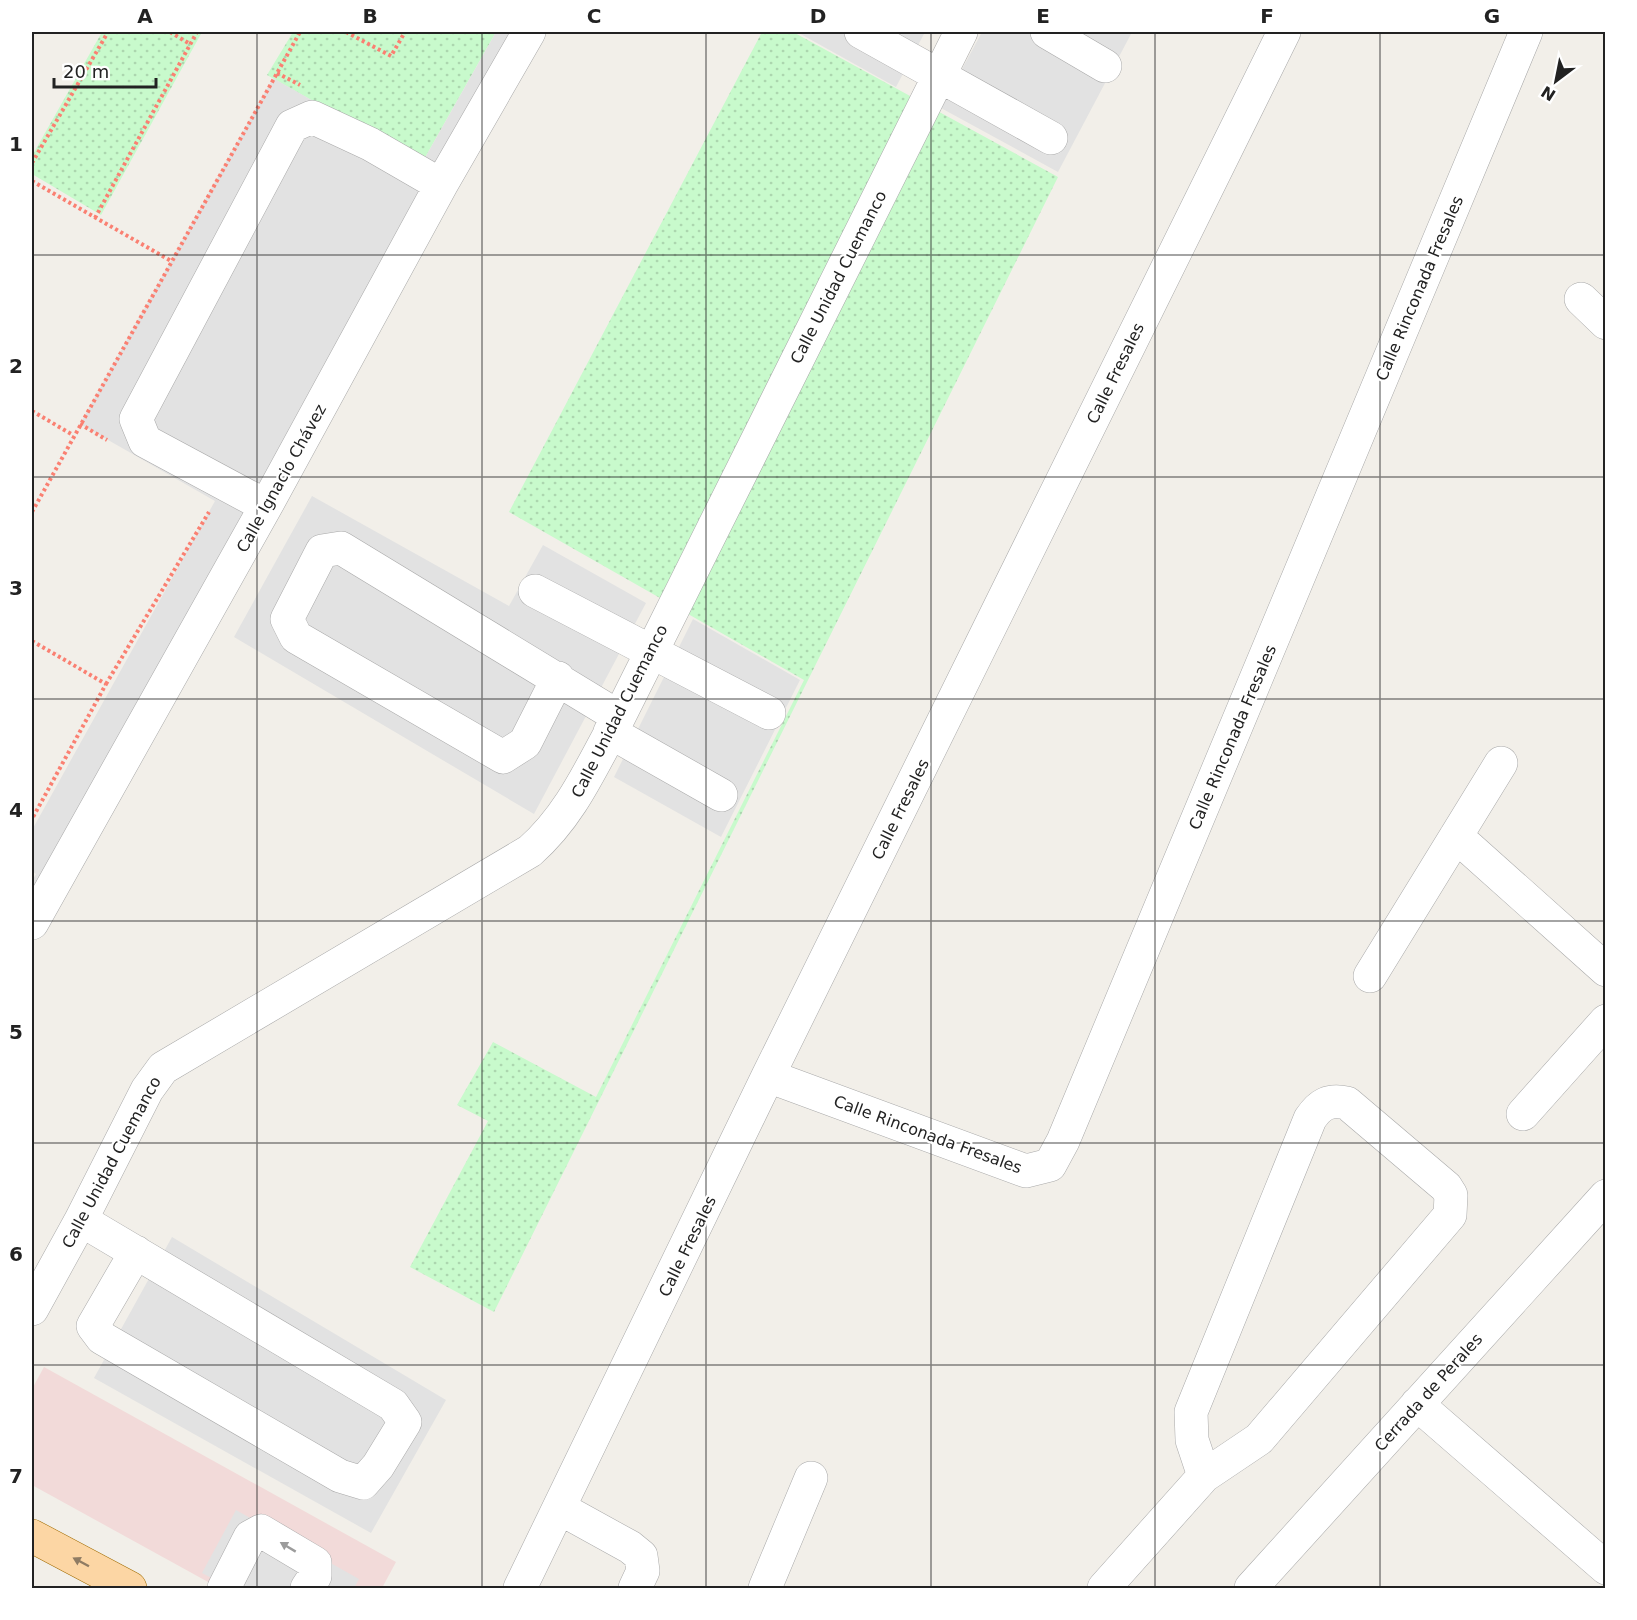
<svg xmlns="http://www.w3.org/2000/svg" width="1637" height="1620" font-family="'DejaVu Sans',sans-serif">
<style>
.commercial{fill:#f2dad9}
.park{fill:url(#park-dots)}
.parking{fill:#e2e2e2}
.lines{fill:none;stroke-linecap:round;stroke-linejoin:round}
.minor-casing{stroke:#a9a9a9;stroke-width:34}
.major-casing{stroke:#a06b00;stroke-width:34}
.path{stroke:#fa8072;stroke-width:4;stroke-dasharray:3 3;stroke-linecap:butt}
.minor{stroke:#fff;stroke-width:33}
.major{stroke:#fcd6a4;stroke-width:33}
.oneway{fill:#9c9c9c}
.oneway2{fill:#8f7c63}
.grid{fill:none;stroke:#222;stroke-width:1.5;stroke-opacity:0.55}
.labels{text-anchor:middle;stroke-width:4.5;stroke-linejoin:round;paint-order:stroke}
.street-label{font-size:16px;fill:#222;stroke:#fff}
.neatline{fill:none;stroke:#222;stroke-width:2}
.grid-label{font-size:20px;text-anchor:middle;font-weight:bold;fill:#222}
</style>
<defs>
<pattern id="park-dots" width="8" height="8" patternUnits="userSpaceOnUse" patternTransform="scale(1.5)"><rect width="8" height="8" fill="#c8facc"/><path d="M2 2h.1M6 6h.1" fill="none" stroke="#acd6af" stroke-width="1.8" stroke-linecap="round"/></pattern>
</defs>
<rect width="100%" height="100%" fill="#f2efe9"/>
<path class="commercial" d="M 44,1367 L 396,1562 L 382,1588 L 219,1588 L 32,1485 L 32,1389 Z"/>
<path class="park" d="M 102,32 L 202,32 L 101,215 L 32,174 L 32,156 Z
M 293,32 L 496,32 L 422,163 L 267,75 Z
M 762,32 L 793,32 L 1058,177 L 494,1312 L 410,1267 L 488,1121 L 457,1105 L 493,1042 L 596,1097 L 804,680 L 509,512 Z"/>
<path class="parking" d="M 496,32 L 517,32 L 32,892 L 32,881 L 36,874 L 32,871 L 32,830 L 215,501 L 80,424 L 273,78 L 422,163 Z
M 797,32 L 925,32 L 896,87 Z
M 982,32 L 1126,32 L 1131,34 L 1058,172 L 941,108 Z
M 312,496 L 509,606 L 543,545 L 646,603 L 534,814 L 234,637 Z
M 693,619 L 800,680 L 721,837 L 614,777 Z
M 172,1237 L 446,1400 L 371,1533 L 94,1378 Z
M 236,1510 L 359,1579 L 354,1588 L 230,1588 L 202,1573 Z"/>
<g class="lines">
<g class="minor-casing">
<path id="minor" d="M 861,32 L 1051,138
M 1047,32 L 1105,66
M 1581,299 L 1606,323
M 266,506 L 145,441 L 136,419 L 292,126 L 312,117 L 370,144 L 441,185
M 535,591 L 769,713
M 558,678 L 525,743 L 503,757 L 296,637 L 287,619 L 322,551 L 341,548 L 619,717
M 610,732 L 721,795
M 1456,836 L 1606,970
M 32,923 L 266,506 L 441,185 L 529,32
M 1370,976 L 1501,763
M 768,1076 L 1026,1171 L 1050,1165 L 1063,1141 L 1526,32
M 1523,1114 L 1606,1021
M 81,1220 L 393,1405 L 405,1422 L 378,1466 L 363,1483 L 340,1476 L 102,1338 L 93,1326 L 136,1252
M 32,1309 L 81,1220 L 147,1090 L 163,1068 L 530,851 C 572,814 592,765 619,717 L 961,32
M 1417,1404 L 1606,1568
M 561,1509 L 630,1547 L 641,1556 L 643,1571 L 635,1588
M 224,1588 L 250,1537 L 261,1531 L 315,1563 L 315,1576 L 307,1588
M 520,1588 L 768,1076 L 1284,32
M 765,1588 L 811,1478
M 1104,1588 L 1204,1476 L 1259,1439 L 1450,1215 L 1451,1195 L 1446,1187 L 1347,1103 C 1329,1099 1320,1104 1310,1119 L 1191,1412 L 1192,1440 L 1204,1476
M 1251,1588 L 1606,1196"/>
</g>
<g class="major-casing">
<path id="major" d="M 32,1536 L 130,1588"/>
</g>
<path class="path" d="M 170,32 L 190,44
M 346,32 L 391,56 L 405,32
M 277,73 L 300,85
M 32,163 L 108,32
M 32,181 L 171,261
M 95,218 L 197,32
M 32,411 L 73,435
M 80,424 L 107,440
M 32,512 L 300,32
M 32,641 L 106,684 L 32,819
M 106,684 L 209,512"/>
<use href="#minor" class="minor"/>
<use href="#major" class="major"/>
</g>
<defs><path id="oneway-solid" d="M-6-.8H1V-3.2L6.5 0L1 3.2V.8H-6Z" transform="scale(1.5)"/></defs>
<use class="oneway" href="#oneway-solid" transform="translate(288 1547) rotate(-149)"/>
<use class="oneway2" href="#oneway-solid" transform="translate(81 1562) rotate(-152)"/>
<path class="grid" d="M 257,32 L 257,1588M 482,32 L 482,1588M 706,32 L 706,1588M 931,32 L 931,1588M 1155,32 L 1155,1588M 1380,32 L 1380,1588M 32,255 L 1606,255M 32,477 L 1606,477M 32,699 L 1606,699M 32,921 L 1606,921M 32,1143 L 1606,1143M 32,1365 L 1606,1365"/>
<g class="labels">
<g class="street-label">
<text transform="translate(838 277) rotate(-63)" y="6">Calle Unidad Cuemanco</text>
<text transform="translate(1419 288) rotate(-67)" y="6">Calle Rinconada Fresales</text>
<text transform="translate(1115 373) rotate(-64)" y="6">Calle Fresales</text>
<text transform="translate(281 478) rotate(-61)" y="6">Calle Ignacio Chávez</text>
<text transform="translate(619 711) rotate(-63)" y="6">Calle Unidad Cuemanco</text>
<text transform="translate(1232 737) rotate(-67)" y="6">Calle Rinconada Fresales</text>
<text transform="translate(900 809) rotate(-64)" y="6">Calle Fresales</text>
<text transform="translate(928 1134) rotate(20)" y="6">Calle Rinconada Fresales</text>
<text transform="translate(111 1162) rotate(-62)" y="6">Calle Unidad Cuemanco</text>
<text transform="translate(687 1246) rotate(-64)" y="6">Calle Fresales</text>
<text transform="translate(1428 1392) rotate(-48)" y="6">Cerrada de Perales</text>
</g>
</g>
<rect width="1637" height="1620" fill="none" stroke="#ffffff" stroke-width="66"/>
<g transform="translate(1556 81) rotate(212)" stroke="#ffffff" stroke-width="4.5" paint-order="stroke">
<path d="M0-4.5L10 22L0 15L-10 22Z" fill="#222222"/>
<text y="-9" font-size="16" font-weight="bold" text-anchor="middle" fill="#222222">N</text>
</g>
<path d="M54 78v9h102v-9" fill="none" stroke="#222222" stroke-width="3"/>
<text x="63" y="78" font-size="18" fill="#222222" stroke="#ffffff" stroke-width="4.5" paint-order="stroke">20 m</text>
<rect x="33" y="33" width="1571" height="1554" class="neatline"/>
<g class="grid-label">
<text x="145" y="23">A</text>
<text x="370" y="23">B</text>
<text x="594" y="23">C</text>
<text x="818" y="23">D</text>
<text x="1043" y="23">E</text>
<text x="1267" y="23">F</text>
<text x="1492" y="23">G</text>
<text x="16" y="151">1</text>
<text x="16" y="373">2</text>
<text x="16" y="595">3</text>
<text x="16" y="817">4</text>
<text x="16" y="1039">5</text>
<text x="16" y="1261">6</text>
<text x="16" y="1483">7</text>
</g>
</svg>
